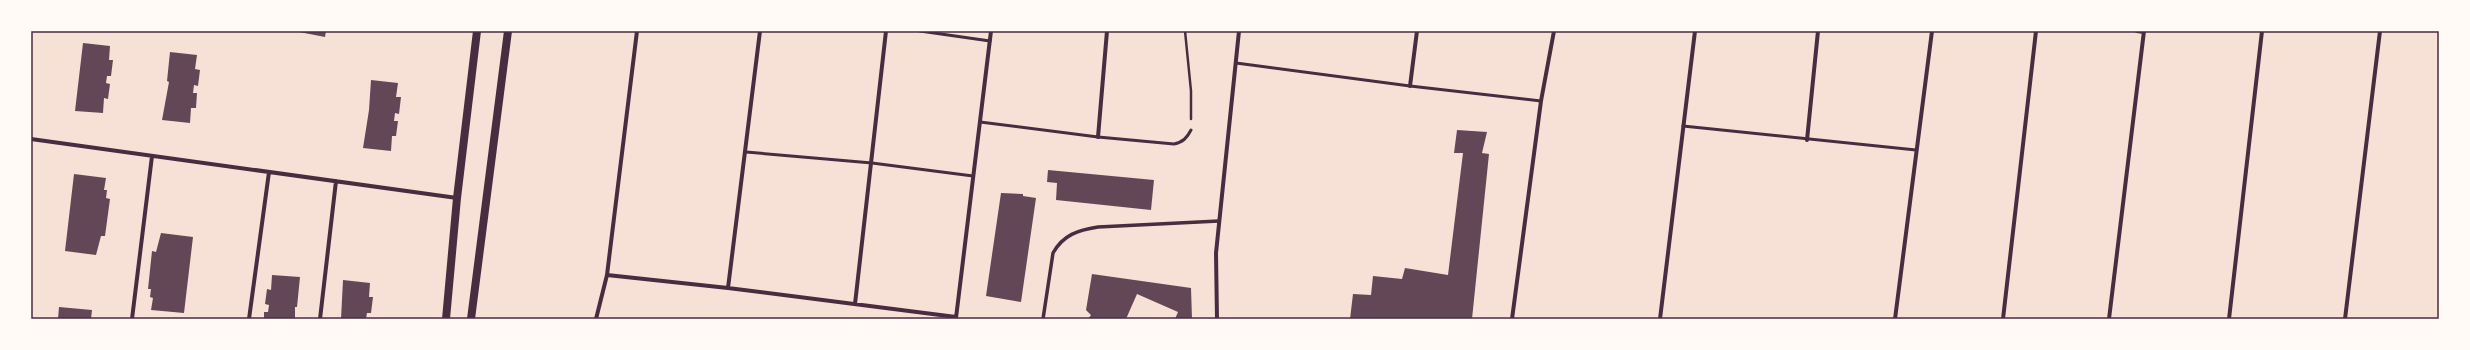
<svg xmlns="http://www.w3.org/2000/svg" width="2470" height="350" font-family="Figtree,sans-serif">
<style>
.building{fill:#644757}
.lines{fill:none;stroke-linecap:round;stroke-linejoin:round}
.path{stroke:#4a2c40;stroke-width:2.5}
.service{stroke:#4a2c40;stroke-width:3}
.pedestrian{stroke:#4a2c40;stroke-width:3.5}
.minor{stroke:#4a2c40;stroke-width:4}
.secondary{stroke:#4a2c40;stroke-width:8}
.neatline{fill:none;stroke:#4a2c40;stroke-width:1.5}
</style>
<rect width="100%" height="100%" fill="#f7e1d7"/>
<path class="building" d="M 294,31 L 326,31 L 325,37 Z
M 83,43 L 110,46 L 109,60 L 113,60 L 111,76 L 107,76 L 106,83 L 110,84 L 108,99 L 104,98 L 103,113 L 75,111 Z
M 170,52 L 197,55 L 195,69 L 200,70 L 198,86 L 194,85 L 193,93 L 197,93 L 196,108 L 191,108 L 190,123 L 162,120 L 169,82 L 167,81 Z
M 371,80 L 398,83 L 396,97 L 401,97 L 399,114 L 395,113 L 394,121 L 398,121 L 396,136 L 392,136 L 391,151 L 363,148 L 369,110 Z
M 1457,130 L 1487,132 L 1482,153 L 1489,154 L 1472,319 L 1350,319 L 1353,294 L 1371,295 L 1373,276 L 1402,279 L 1405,268 L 1448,275 L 1463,153 L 1454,153 Z
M 1048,170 L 1154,180 L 1151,210 L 1056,200 L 1057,183 L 1047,182 Z
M 74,174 L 106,178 L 104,190 L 107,190 L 106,198 L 110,199 L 105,236 L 101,236 L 96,255 L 65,251 Z
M 1001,193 L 1023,194 L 1023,196 L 1036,198 L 1021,302 L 986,296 Z
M 161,233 L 193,237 L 184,313 L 151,310 L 153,298 L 150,297 L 151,289 L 148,289 L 152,251 L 156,252 Z
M 1092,274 L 1191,288 L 1192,319 L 1175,319 L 1178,312 L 1137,294 L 1126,319 L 1088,319 L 1091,315 L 1086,310 Z
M 272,275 L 300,277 L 297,307 L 295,307 L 295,319 L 264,319 L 264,312 L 268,312 L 269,305 L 265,304 L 267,289 L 271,290 Z
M 343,280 L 370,283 L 369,297 L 373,297 L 371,313 L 367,313 L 366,319 L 341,319 Z
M 59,307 L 92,310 L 91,319 L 58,319 Z"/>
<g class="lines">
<path class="path" d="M 1185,31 L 1191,91 L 1191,119"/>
<path class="service" d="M 920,31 L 990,41
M 1236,63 L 1410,86 L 1541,101
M 980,122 L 1098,137 L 1174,144 C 1183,142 1187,138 1191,130
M 1683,126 L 1916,150
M 746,152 L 872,163 L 973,176"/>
<path class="pedestrian" d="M 1043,319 L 1053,253 C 1063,235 1078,230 1098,227 L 1219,221"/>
<path class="minor" d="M 2137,31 L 2144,32
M 1410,86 L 1417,31
M 1098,137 L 1107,31
M 31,139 L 457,198
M 1807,140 L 1818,31
M 607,275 L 728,288 L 956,317
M 728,288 L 760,31
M 855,304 L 886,31
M 956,318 L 991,31
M 132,319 L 152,156
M 249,319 L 269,172
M 320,319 L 336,181
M 596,319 L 607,275 L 637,31
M 1217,319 L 1216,253 L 1239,31
M 1512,319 L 1541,101 L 1554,31
M 1660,319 L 1695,31
M 1895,319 L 1932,31
M 2003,319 L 2036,31
M 2109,319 L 2144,31
M 2229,319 L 2262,31
M 2345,319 L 2380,31"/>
<path class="secondary" d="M 446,319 L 457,198 L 477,31
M 471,319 L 508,31"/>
</g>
<rect width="2470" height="350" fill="none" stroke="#fffaf5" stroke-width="64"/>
<rect x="32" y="32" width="2406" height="286" class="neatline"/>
</svg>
